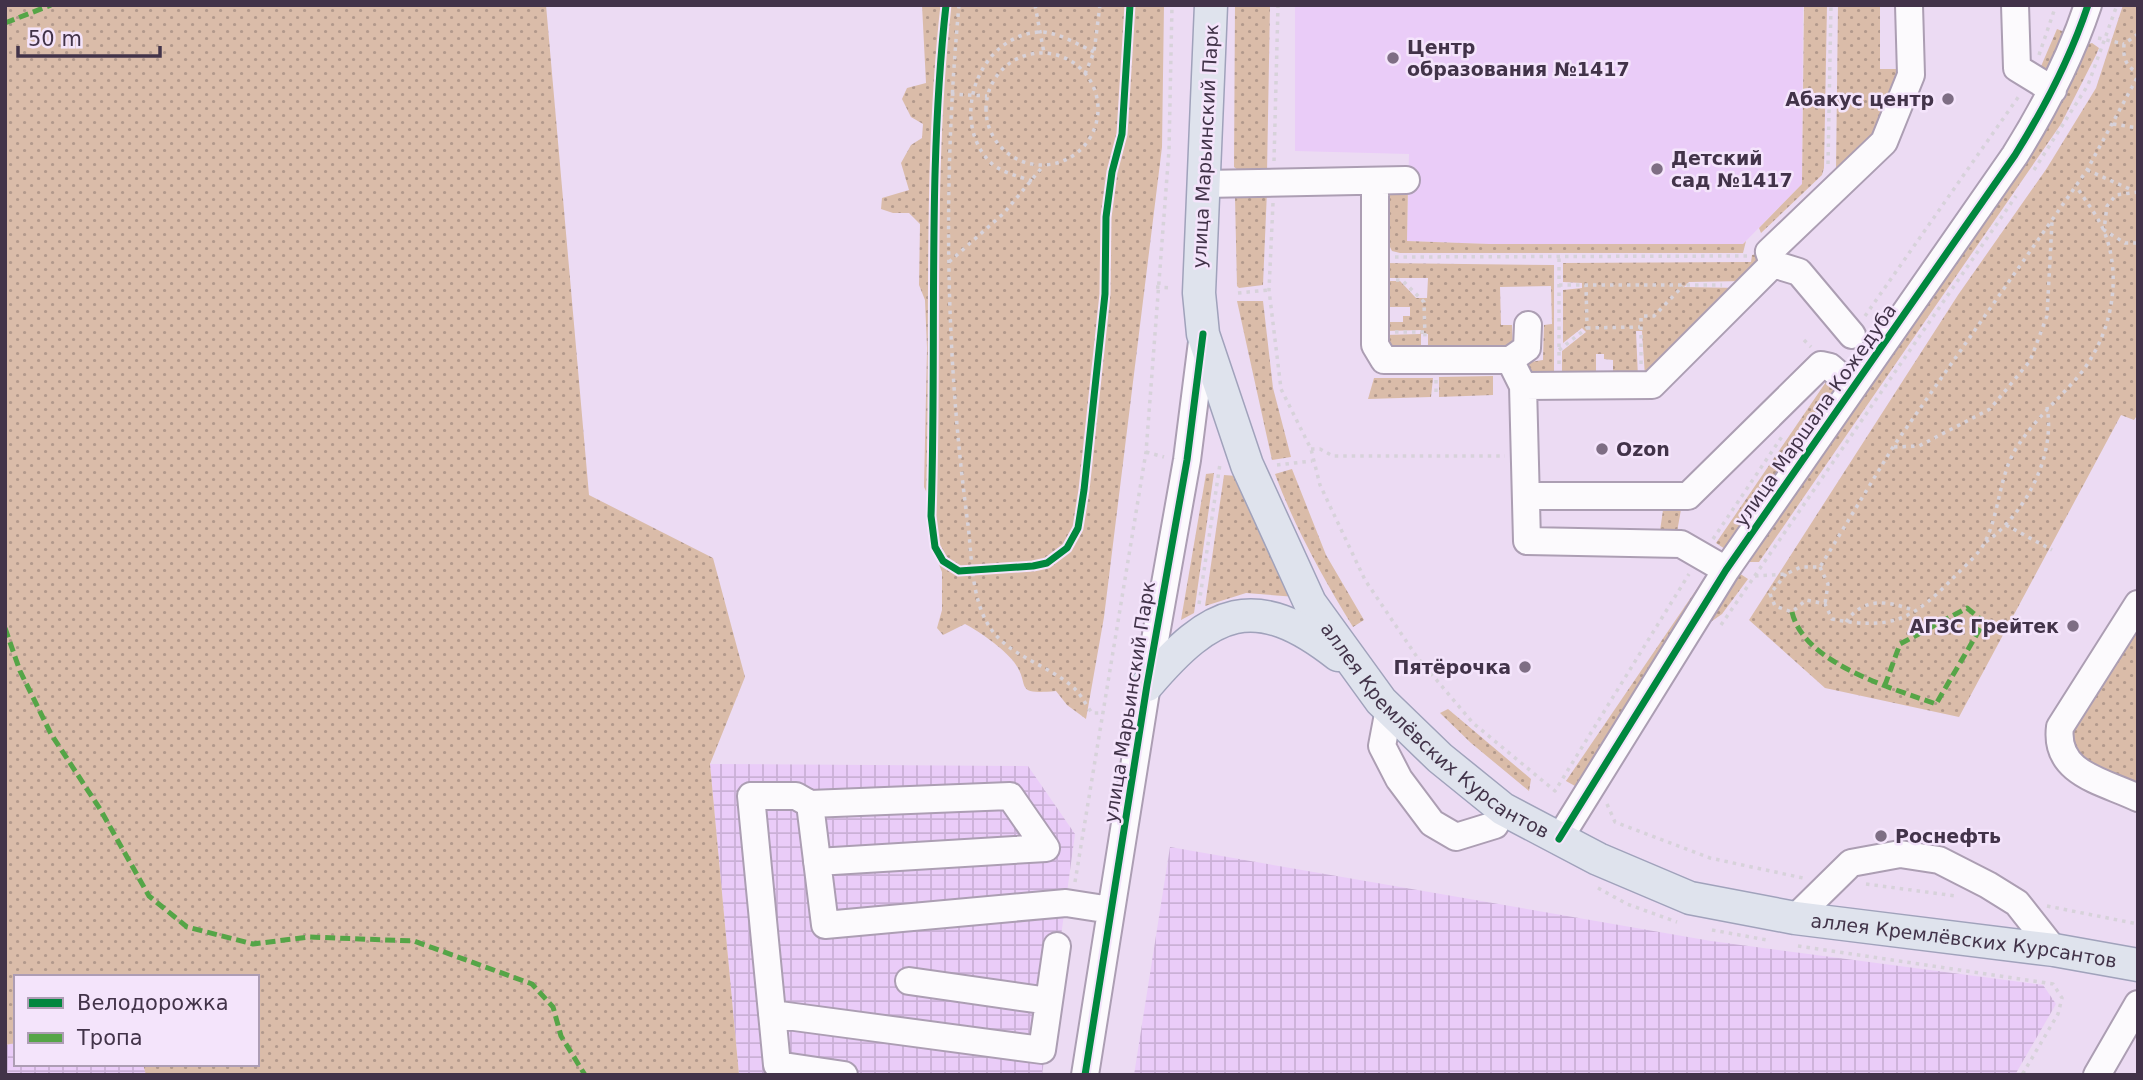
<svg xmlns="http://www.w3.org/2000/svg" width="2143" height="1080" font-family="'DejaVu Sans',sans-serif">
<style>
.built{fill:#eaccf8}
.industrial{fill:url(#industrial-grid)}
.green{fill:url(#green-dots)}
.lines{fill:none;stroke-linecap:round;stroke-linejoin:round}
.minor-casing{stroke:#ac9eb3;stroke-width:30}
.major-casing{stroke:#a0a2bb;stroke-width:35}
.path{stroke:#d7d2da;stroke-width:3.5;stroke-dasharray:3.5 5;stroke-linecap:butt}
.minor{stroke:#fcfafd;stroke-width:26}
.major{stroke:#dfe3ed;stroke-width:32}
.quiet{stroke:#55a547;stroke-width:5;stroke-dasharray:10 5;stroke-linecap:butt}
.cycleway-casing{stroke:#f4e4fb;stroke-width:11}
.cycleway{stroke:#00873e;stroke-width:7}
.poi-dot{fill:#7e6e84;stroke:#f4e4fb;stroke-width:2.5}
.labels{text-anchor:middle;stroke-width:5;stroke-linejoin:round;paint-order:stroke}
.poi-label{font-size:19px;font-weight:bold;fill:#423349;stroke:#f4e4fb;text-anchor:start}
.street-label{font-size:19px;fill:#423349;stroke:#f4e4fb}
</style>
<defs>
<pattern id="industrial-grid" width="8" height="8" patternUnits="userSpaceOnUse" patternTransform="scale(1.75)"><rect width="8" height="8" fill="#eaccf8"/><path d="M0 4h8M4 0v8" fill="none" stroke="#cab0d6"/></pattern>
<pattern id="green-dots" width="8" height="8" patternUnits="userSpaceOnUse" patternTransform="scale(1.75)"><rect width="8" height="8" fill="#dabca9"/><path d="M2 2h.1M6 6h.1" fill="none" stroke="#b2998c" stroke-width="1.8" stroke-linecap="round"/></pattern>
</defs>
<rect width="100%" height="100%" fill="#ecdbf3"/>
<path class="built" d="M 1295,5 L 1803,5 L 1802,184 L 1743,244 L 1489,244 L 1407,241 L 1409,154 L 1295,151 Z"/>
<path class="industrial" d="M 710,764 L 1028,766 L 1075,834 L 1042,1075 L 739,1075 Z
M 1170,847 L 1711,941 L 2043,985 L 2056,1004 L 2015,1075 L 1134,1075 Z
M 16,1043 L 16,1064 L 143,1064 L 146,1075 L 5,1075 L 5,1045 Z"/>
<path class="green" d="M 5,5 L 546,5 L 589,495 L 713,558 L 745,677 L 710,764 L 739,1075 L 146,1075 L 143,1064 L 257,1064 L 257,977 L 16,977 L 16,1043 L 5,1045 Z
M 922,5 L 1164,5 L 1162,147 L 1104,617 L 1086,719 L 1067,705 L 1056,691 C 1011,695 1032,686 1014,662 C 1003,648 980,632 965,624 L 943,635 L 937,628 L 942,610 L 942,572 L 932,547 L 931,501 L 924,487 L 927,348 L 925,300 L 919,285 L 920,224 L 909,213 L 893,213 L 881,209 L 882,198 L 909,190 L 901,163 L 911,145 L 922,138 L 923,124 L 911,117 L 902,99 L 907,88 L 926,83 Z
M 1235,5 L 1270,5 L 1267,173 L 1242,173 L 1234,167 Z
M 1804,5 L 1827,5 L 1824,168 L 1822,175 L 1761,233 L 1759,228 L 1802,184 Z
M 1838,5 L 1880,5 L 1880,69 L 1899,69 C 1895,116 1869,140 1836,170 Z
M 2123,5 L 2138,5 L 2138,414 L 2134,420 L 2121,415 L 1959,717 L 1825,688 L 1749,620 L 1958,295 L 2047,168 L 2096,88 Z
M 2057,29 L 2067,33 L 2049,76 L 2039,71 Z
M 2092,43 L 2099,48 L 2096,55 L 2061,124 L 1759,562 L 1750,562 L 1748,560 L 2084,45 Z
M 1408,185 L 1407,241 L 1489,244 L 1743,244 L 1746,241 L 1743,253 L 1400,253 L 1392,251 L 1389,245 L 1389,193 Z
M 1267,191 L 1263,285 L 1239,288 L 1237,286 L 1235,197 L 1239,192 Z
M 1758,254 L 1760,266 L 1745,281 L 1689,282 L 1684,287 L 1739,288 L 1645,377 L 1642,331 L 1636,331 L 1638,378 L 1613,373 L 1613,360 L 1604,359 L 1604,354 L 1596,354 L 1596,373 L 1562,377 L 1562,351 L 1586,332 L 1582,328 L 1563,343 L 1563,290 L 1582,288 L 1582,283 L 1563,282 L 1563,263 L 1751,262 L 1752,255 Z
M 1382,263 L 1554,265 L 1554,374 L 1526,374 L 1524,363 L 1543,360 L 1544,325 L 1552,324 L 1551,286 L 1500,287 L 1501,325 L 1512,325 L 1513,350 L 1428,353 L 1428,334 L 1421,334 L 1421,353 L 1391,354 L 1384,335 L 1420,334 L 1421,330 L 1384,331 L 1382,322 L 1403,322 L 1403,316 L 1410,316 L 1410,307 L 1387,307 L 1381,281 L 1400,281 L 1416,298 L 1427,298 L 1428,278 L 1381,278 Z
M 1237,301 L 1263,301 L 1273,388 L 1291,457 L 1272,460 Z
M 1493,376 L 1493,395 L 1439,397 L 1439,377 Z
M 1374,378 L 1433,378 L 1431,397 L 1368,399 Z
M 1828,379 L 1839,387 L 1728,551 L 1716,543 Z
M 1292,469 L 1326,555 L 1364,620 L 1353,627 C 1323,578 1295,528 1275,474 Z
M 1214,473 L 1194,613 L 1181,620 L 1206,474 Z
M 1224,475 L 1237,476 L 1296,597 L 1246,593 L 1205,606 Z
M 1664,503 L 1682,504 L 1677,532 L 1660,531 Z
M 1711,568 L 1720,572 L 1575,786 L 1566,781 Z
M 1739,573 L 1748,579 L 1722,614 L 1698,631 Z
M 2138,623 L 2138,789 L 2077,757 L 2071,745 L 2074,728 Z
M 1448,709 L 1531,779 L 1529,791 L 1471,743 L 1440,713 Z"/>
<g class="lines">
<g class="minor-casing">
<path id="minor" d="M 2015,5 L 2017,68 L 2053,90
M 1375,182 L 1375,345 L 1384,360 L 1510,360 L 1527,348 L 1528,325
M 1203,184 L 1406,180
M 1773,264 L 1799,272 L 1852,335
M 1510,360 L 1523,386 L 1652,385 L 1773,264 L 1769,252 L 1884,142 L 1911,75 L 1909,5
M 1523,386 L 1527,541 L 1681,544 L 1726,570
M 1527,496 L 1688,496 L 1821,365 L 1830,367 L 1853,387
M 2138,604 L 2060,727 C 2054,774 2103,781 2138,798
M 1389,709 L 1382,746 L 1399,779 L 1432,823 L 1456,837 L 1495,825 L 1503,809
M 810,804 L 1010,796 L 1046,848 L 817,862
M 1559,839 L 1726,570 L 2015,155 C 2045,107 2070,59 2088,5
M 1795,918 L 1851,863 L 1900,854 L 1939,860 L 1988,885 L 2017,903 L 2054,950
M 909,981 L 1049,1001
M 772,1014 L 1042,1050 L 1057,946
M 844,1075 L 777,1065 L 751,796 L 796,796 L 810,804 L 825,925 L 1066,903 L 1111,910
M 1085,1075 L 1147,685 L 1187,460 L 1203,334
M 2097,1075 L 2138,1004"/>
</g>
<g class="major-casing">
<g id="major">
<path id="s1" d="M 1211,5 L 1199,293 L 1203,334 L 1247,465 L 1310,603 L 1381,701 L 1440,758 L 1503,809 L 1598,859 L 1690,898 L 1795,918 L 2054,950 L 2138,965"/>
<path d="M 1147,685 C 1211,610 1254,589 1338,655"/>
</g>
</g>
<path class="path" d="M 959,5 C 943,178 945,353 968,525 C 972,557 971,601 991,629 C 1011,658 1053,666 1077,691 C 1082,697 1087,706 1092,713 L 1102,713
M 1035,5 L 1044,53
M 2138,34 L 2124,44 C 2123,57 2125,66 2138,73
M 2098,38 L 2124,44
M986 109a56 56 0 1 1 112 0a56 56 0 1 1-112 0Z
M 2039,55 L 2056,5
M 1085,74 L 1094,52 L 1100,5
M 951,94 L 987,96
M 2113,124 L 2138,128
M 1274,161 L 1278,5
M 1828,164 L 1831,5
M 2034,170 L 2088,85 L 2117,5
M 2087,170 L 2132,190
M 1032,181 C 1018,176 999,172 989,161 C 949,118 979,36 1039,32 C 1056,31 1079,45 1094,52
M 2138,192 L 2116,195 L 2107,206 L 2104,230 L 2125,243 L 2138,243
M 1273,203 L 1269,290 L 1281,389 L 1311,449 L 1320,485 L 1365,580 L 1417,657 L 1473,723 L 1555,791 L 1689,574
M 1395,257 L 1747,256
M 949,262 L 1004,213 L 1044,165
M 1396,280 L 1402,280 L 1424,302 L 1425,337
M 1559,285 L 1722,285
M 1156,287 L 1172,288
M 1238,293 L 1269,290
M 1865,316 L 2019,96
M 1587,328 L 1640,327
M 1395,332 L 1425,332
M 1804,340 L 1811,347
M 1559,350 L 1587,328 L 1586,285
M 1559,364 L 1559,257
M 1641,364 L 1641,316 L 1654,316 L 1683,286
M 1436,380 L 1436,397
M 1894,447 L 1919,446 L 1990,409 L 2030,361 L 2047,316 L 2052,222
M 1311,449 L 1320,449 L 1333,456 L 1505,456
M 1146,452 L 1164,457
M 1277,465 L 1312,461
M 2006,525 L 2052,550
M 1713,539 L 1783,435
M 1986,542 C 2025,514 2056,456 2047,407
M 1820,567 L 1828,584 L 1825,604
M 1786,574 L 1770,594 L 1775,606 L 1792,612 L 1806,600 L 1825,604 L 1832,619 C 1893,631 1914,619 1957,574 C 1966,565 1979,554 1985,542 C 1999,514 1999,479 2014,452 C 2031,423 2054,404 2076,379 C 2110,340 2124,281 2104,231 C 2097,215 2085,200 2076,186
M 1755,576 L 1786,574 L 1801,567 L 1820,567 L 1893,447 L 2087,170 L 2138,76
M 1199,604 L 1220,464
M 1846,622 C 1864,596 1889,601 1915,611
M 1721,625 L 2016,196
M 1607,804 L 1615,822 L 1710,858 L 1803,878
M 1075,882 L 1146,452 L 1169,150 L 1172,5
M 1866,884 L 1956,896
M 1598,888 L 1627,904 L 1677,922
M 2047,906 L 2138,924
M 1712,930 L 1767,940
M 1798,946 L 2053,984 L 2062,998 L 2058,1014 L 2022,1075"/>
<use href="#minor" class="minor"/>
<use href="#major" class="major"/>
<path class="quiet" d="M 5,23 L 51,5
M 1792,612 C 1804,664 1892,688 1936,704 L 1984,622 L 1967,608 L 1900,644 L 1885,685
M 5,628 L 20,671 L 51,734 L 100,809 L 149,896 L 187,927 L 253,944 L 309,937 L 414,941 L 532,984 L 553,1007 L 561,1036 L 585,1075"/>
<g class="cycleway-casing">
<path id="cycleway" d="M 946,5 C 927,175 937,345 931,516 L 935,547 L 943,561 L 959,571 L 1033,566 L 1047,563 L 1067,548 L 1078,528 L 1084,490 L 1105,294 L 1106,217 L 1112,172 L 1122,134 L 1130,5
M 1559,839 L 1726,570 L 2015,155 C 2045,107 2070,59 2088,5
M 1085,1075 L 1147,685 L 1187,460 L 1203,334"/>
</g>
<use href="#cycleway" class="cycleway"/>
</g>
<g class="poi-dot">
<circle cx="1393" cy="58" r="7"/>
<circle cx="1948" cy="99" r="7"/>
<circle cx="1657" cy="169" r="7"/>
<circle cx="1602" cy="449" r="7"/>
<circle cx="2073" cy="626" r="7"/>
<circle cx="1525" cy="667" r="7"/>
<circle cx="1881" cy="836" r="7"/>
</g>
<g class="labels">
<g class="poi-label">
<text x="1407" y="54">Центр<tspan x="1407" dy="22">образования №1417</tspan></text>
<text x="1934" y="106" text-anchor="end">Абакус центр</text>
<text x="1671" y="165">Детский<tspan x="1671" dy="22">сад №1417</tspan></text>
<text x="1616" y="456">Ozon</text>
<text x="2059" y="633" text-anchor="end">АГЗС Грейтек</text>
<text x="1511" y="674" text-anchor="end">Пятёрочка</text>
<text x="1895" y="843">Роснефть</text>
</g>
<g class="street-label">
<text transform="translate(1205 146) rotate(-87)" y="7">улица Марьинский Парк</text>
<text transform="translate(1815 415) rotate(-55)" y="7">улица Маршала Кожедуба</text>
<text transform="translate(1129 702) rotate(-81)" y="7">улица Марьинский Парк</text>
<text dy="7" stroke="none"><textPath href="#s1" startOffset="800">аллея Кремлёвских Курсантов</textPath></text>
<text dy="7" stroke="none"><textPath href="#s1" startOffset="1388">аллея Кремлёвских Курсантов</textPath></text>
</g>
</g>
<rect width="2143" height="1080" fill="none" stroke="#423349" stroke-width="14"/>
<rect x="14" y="975" width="245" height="91" fill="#f4e4fb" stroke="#ad9db4" stroke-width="2"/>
<rect x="28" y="998" width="35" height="10" fill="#00873e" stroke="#ad9db4" stroke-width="2"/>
<text x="77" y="1010" font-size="21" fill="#423349">Велодорожка</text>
<rect x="28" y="1033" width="35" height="10" fill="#55a547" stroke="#ad9db4" stroke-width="2"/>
<text x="77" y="1045" font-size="21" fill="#423349">Тропа</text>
<path d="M18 46v10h142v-10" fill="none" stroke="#423349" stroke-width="3.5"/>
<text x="28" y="46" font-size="21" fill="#423349" stroke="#f4e4fb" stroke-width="5" paint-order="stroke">50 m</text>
</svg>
